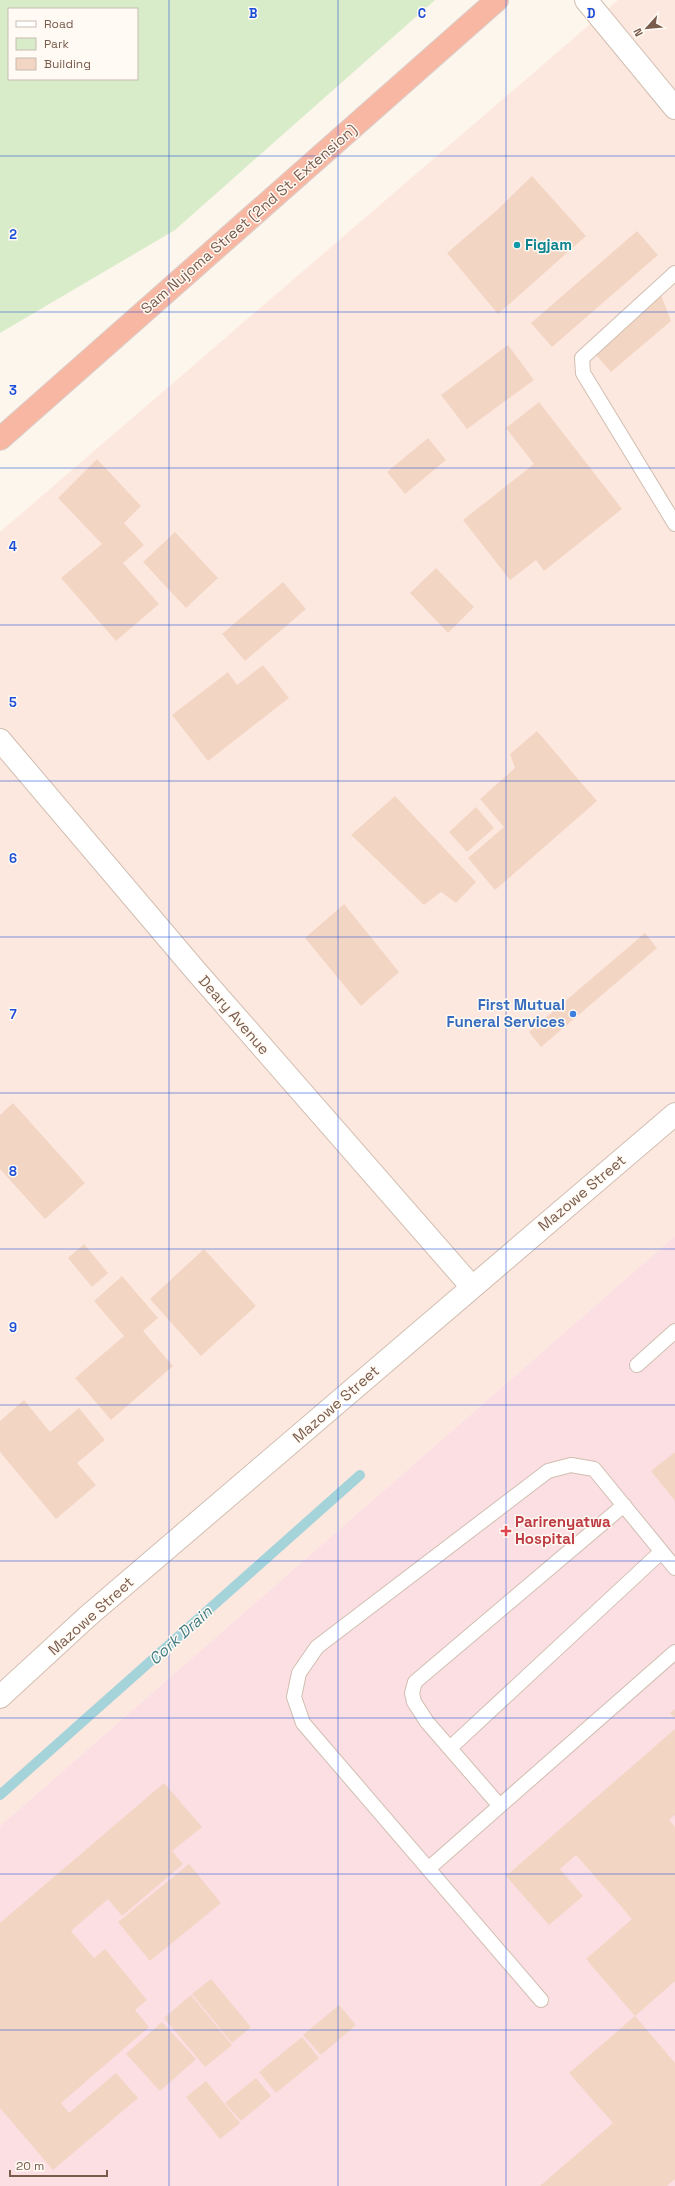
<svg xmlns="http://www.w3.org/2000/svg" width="675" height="2186" font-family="'Space Grotesk',sans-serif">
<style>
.commercial{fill:#fde8e0}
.medical{fill:#fbdfe3}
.green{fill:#d8ecc9;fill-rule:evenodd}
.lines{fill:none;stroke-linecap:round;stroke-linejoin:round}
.stream{stroke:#a5d3da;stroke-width:10}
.building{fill:#f3d5c3}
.lane-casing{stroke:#d1beb0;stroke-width:16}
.street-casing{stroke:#d1beb0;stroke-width:24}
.highway-casing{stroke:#dad1cd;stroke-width:24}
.lane{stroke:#fff;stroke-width:14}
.street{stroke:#fff;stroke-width:22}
.highway{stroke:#f7b7a3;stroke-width:22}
.grid{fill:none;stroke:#1d4ed8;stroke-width:1;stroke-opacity:0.55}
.culture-dot{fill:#0f9aa8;stroke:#fffaf3;stroke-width:1.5}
.shop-dot{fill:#3f7fe0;stroke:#fffaf3;stroke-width:1.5}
.health-dot{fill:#e0444e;stroke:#fffaf3;stroke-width:1.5}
.labels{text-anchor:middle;stroke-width:3;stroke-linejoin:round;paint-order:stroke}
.street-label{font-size:15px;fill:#7a5c4d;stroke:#fffaf3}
.culture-label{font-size:15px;font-weight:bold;fill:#0d838f;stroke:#fffaf3;text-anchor:start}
.shop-label{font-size:15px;font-weight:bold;fill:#366cbe;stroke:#fffaf3;text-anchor:end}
.health-label{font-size:15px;font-weight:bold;fill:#be3a42;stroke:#fffaf3;text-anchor:start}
.water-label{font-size:16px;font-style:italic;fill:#437c86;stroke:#fffaf3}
.grid-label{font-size:13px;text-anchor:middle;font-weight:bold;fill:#1d4ed8;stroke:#fffaf3;stroke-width:3;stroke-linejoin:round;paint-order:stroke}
</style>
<rect width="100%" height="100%" fill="#fdf6ec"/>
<path class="commercial" d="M 618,0 L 675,0 L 675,1236 L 0,1826 L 0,532 Z"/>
<path class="medical" d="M 675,1236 L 675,2186 L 0,2186 L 0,1826 Z"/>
<path class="green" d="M 0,0 L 435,0 L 175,230 L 0,333 ZM 9,9 L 137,9 L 137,79 L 9,79 Z"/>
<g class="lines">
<path class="stream" d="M 0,1795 L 360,1475"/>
</g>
<path class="building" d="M 532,176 L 586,236 L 498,314 L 447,253 L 496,211 Z
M 637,231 L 658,255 L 552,347 L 531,323 Z
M 661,295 L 671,321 L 611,372 L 594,353 Z
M 508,345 L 534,380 L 467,429 L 441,395 Z
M 539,402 L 622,509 L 544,571 L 536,560 L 510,580 L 463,520 L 534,464 L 506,428 Z
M 428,438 L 446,460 L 405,494 L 387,472 Z
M 97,459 L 141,506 L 124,523 L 144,545 L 123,563 L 159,604 L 116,641 L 61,578 L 102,544 L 58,498 Z
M 175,532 L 218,578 L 186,608 L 143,562 Z
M 436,568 L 474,607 L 448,633 L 410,593 Z
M 283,582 L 306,609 L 245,661 L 222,634 Z
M 263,665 L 289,698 L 208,761 L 172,715 L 228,672 L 237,685 Z
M 537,731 L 597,801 L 495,890 L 468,858 L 504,827 L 480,799 L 515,768 L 510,754 Z
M 395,796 L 476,882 L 456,903 L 441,892 L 424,905 L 351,835 Z
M 476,807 L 494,828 L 467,852 L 449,832 Z
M 344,904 L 399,972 L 361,1006 L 305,938 Z
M 645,933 L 657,948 L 541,1047 L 529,1032 Z
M 13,1103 L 85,1183 L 45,1219 L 0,1169 L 0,1115 Z
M 84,1244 L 108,1273 L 92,1287 L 68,1258 Z
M 204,1249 L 256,1306 L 201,1356 L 150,1299 Z
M 122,1276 L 158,1318 L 143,1331 L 173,1366 L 111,1420 L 75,1378 L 124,1336 L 94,1301 Z
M 24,1400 L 50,1432 L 79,1408 L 105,1440 L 77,1463 L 96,1485 L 56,1519 L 0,1452 L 0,1421 Z
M 675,1452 L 675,1501 L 651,1471 Z
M 675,1709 L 675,1718 L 670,1713 Z
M 675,1729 L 675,1815 L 669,1820 L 675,1827 L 675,1981 L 635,2016 L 586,1959 L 632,1919 L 576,1855 L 560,1869 L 583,1896 L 549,1925 L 506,1876 Z
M 164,1783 L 202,1827 L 172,1851 L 183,1864 L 122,1916 L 108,1899 L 71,1931 L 94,1958 L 105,1949 L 147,2000 L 135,2010 L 149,2027 L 61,2103 L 69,2113 L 116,2073 L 138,2098 L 53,2170 L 0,2108 L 0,1923 Z
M 189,1864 L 221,1903 L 150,1961 L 118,1922 Z
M 211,1979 L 251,2027 L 232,2043 L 192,1994 Z
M 191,1995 L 232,2045 L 205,2067 L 164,2018 Z
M 339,2005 L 356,2025 L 321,2055 L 303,2035 Z
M 635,2016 L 675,2063 L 675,2179 L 667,2186 L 540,2186 L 613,2123 L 569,2073 Z
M 162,2022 L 196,2059 L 160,2091 L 126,2054 Z
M 302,2037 L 319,2058 L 276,2093 L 259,2072 Z
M 256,2078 L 271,2096 L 241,2121 L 225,2103 Z
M 206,2081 L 240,2123 L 220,2139 L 186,2097 Z"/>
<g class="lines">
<g class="lane-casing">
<path id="lane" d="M 675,273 L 582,358 L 583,373 L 675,524
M 637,1365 L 675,1331
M 450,1748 L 661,1552
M 499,1805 L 427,1722 L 414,1702 L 412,1693 L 415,1682 L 624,1505
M 428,1869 L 675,1652
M 541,2000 L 303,1723 L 294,1697 L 299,1673 L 317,1647 L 548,1471 L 571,1465 L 594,1469 L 675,1568"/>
</g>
<g class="street-casing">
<path id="street" d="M 586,0 L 675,108
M 0,740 L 195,970 L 472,1287
M 0,1697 L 88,1616 L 675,1114"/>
</g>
<g class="highway-casing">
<path id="highway" d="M 0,439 L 497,0"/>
</g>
<use href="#lane" class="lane"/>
<use href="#street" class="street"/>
<use href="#highway" class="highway"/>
</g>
<path class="grid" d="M 169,0 L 169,2186M 338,0 L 338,2186M 506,0 L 506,2186M 0,156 L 675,156M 0,312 L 675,312M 0,468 L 675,468M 0,625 L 675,625M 0,781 L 675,781M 0,937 L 675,937M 0,1093 L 675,1093M 0,1249 L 675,1249M 0,1405 L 675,1405M 0,1561 L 675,1561M 0,1718 L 675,1718M 0,1874 L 675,1874M 0,2030 L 675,2030"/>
<circle class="culture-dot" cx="517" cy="245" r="4"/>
<circle class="shop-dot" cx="573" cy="1014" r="4"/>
<path class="health-dot" d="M504 1525h4v4h4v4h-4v4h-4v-4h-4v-4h4z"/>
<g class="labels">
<g class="street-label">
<text transform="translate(249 219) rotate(-41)" y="5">Sam Nujoma Street (2nd St. Extension)</text>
<text transform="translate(234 1015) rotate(49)" y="5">Deary Avenue</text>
<text transform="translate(582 1193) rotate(-40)" y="5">Mazowe Street</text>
<text transform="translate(336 1404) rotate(-41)" y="5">Mazowe Street</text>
<text transform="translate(91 1616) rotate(-42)" y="5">Mazowe Street</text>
</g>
<g class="culture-label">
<text x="525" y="250">Figjam</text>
</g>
<g class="shop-label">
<text x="565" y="1010">First Mutual<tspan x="565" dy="17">Funeral Services</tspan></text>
</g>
<g class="health-label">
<text x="515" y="1527">Parirenyatwa<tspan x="515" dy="17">Hospital</tspan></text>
</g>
<g class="water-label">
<text transform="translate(180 1635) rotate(-42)" y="6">Cork Drain</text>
</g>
</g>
<g class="grid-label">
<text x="253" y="18">B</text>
<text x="422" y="18">C</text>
<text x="591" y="18">D</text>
<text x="13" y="239">2</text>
<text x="13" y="395">3</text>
<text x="13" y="551">4</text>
<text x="13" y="707">5</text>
<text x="13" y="863">6</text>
<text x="13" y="1019">7</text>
<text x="13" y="1176">8</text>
<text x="13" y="1332">9</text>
</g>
<rect x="8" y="8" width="130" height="72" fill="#fffaf3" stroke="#cabbb1"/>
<rect x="16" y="21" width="20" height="6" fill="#ffffff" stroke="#cabbb1"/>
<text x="44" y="28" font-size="12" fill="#7a5c4d">Road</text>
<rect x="16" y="38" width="20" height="12" fill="#d8ecc9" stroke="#cabbb1"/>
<text x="44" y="48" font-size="12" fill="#7a5c4d">Park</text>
<rect x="16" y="58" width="20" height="12" fill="#f3d5c3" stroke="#cabbb1"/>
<text x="44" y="68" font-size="12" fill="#7a5c4d">Building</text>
<g transform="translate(647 28) rotate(243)" stroke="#fffaf3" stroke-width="3" paint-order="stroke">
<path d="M0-3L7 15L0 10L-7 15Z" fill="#7a5c4d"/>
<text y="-6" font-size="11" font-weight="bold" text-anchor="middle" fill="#7a5c4d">N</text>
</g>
<path d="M10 2170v6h97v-6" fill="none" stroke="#7a5c4d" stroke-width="2"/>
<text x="16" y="2170" font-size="12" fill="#7a5c4d" stroke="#fffaf3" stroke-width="3" paint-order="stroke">20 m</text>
</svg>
